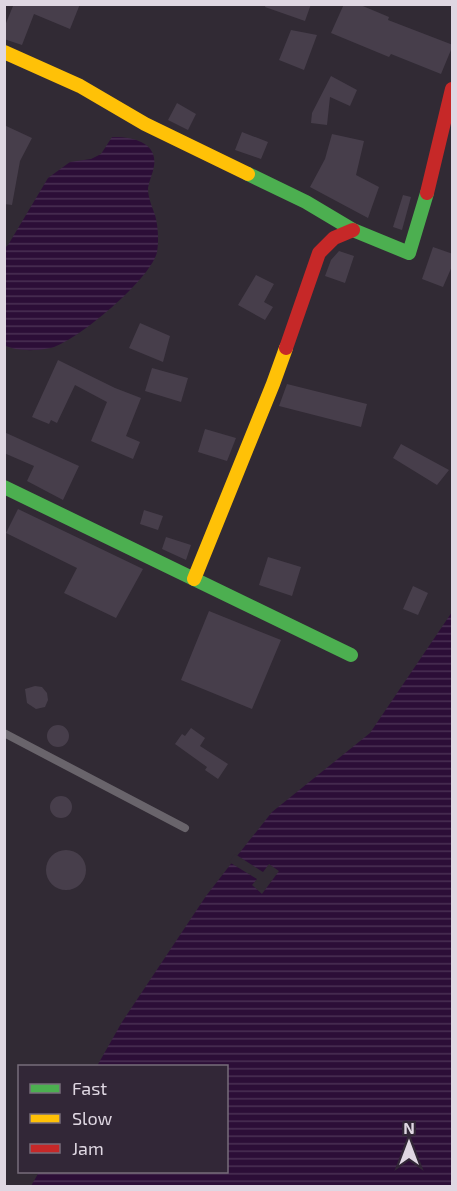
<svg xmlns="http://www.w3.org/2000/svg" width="457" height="1191" font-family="'Exo 2',sans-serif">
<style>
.water{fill:url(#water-rules)}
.pier{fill:#312a34}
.building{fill:#473e4b}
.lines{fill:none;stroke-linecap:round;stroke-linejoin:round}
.lane{stroke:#69646b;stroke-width:8}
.fast{stroke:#4caf50;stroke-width:14}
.slow{stroke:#ffc107;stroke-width:14}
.jam{stroke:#c62828;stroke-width:14}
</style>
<defs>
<pattern id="water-rules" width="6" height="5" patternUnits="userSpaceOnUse" patternTransform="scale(1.5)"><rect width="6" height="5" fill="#2c0e37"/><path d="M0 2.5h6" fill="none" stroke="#4a3054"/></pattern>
</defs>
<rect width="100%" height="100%" fill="#312a34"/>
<path class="water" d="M 112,137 C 131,136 158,142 154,166 C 153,173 149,181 148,188 C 148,198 152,206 155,215 C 158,225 159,241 157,252 C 151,279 80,338 54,347 C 41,351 17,352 4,345 L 5,248 L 8,245 L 48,178 L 70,162 L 91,159 L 101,154 Z
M 452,612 L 452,1186 L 31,1186 L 39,1172 L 226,1172 L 226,1066 L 97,1066 L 122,1022 L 206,896 L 237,856 L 272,812 L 370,733 Z"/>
<path class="pier" d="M 235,854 L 263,872 L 269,864 L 279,871 L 262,894 L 252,885 L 257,879 L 229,862 Z"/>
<path class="building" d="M 11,4 L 80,4 L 70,29 L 34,14 L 22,45 L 4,39 L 4,28 L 13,6 Z
M 266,4 L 311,4 L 305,21 L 265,7 Z
M 344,4 L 358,4 L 389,17 L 388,20 L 453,45 L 441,74 L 391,54 L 389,57 L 331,33 Z
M 291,30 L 317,35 L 304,70 L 279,60 Z
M 331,76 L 357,90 L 350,106 L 330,97 L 327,125 L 311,123 L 312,113 Z
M 177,103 L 196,114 L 188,130 L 168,120 Z
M 4,125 L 32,138 L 20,161 L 12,205 L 4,204 Z
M 242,132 L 268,142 L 261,159 L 235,150 Z
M 332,134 L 364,141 L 356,175 L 379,187 L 368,218 L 310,187 L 325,159 Z
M 403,195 L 411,197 L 402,230 L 393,227 Z
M 433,247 L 453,254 L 453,264 L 443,287 L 422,279 Z
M 339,251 L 354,256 L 345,283 L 325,276 L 331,260 Z
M 256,275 L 274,284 L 264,302 L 273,307 L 265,320 L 238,305 Z
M 140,323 L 170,336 L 163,362 L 129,348 Z
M 58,360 L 115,388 L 141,398 L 126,436 L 140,442 L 133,459 L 91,441 L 107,402 L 75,385 L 57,423 L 51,420 L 49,424 L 32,417 Z
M 152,368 L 188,378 L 181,402 L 145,391 Z
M 287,384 L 367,404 L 361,427 L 279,406 Z
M 205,429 L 236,438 L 227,461 L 198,452 Z
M 4,432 L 79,466 L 63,500 L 27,481 L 34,466 L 4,453 Z
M 401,444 L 449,470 L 437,485 L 393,458 Z
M 18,509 L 143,569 L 116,618 L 64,593 L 77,568 L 6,533 Z
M 144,510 L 163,516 L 158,530 L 140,524 Z
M 166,537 L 191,545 L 186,560 L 162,549 Z
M 268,557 L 301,567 L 292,596 L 259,585 Z
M 413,586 L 428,593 L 418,615 L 403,609 Z
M 209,611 L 281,640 L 252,709 L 181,680 Z
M 35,686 L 42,687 L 47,693 L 48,700 L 45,707 L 36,709 L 27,703 L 25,689 Z
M47 736a11 11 0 1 1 22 0a11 11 0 1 1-22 0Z
M 191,728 L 205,738 L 200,746 L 228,764 L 218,779 L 205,770 L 207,767 L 175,744 L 182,734 L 185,736 Z
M50 807a11 11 0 1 1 22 0a11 11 0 1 1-22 0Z
M46 870a20 20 0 1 1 40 0a20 20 0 1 1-40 0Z"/>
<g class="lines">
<path class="lane" d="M 4,733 L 185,828"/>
<path class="fast" d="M 248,174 L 306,202 L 353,230 L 409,253 L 427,193
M 4,487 L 351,655"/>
<path class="slow" d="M 4,52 L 80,86 L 145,124 L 248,174
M 194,579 L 273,384 L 286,348"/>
<path class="jam" d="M 427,193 L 452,89
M 286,348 L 319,253 L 334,238 L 353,230"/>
</g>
<rect width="457" height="1191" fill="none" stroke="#dfd7e2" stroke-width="12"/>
<rect x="18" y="1065" width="210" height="108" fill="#322737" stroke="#776d7b" stroke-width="1.5"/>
<rect x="30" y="1084" width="30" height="9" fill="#4caf50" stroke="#776d7b" stroke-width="1.5"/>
<text x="72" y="1095" font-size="18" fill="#dfd7e2">Fast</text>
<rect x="30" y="1114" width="30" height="9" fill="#ffc107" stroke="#776d7b" stroke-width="1.5"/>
<text x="72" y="1125" font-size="18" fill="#dfd7e2">Slow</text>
<rect x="30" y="1144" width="30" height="9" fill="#c62828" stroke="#776d7b" stroke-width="1.5"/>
<text x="72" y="1155" font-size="18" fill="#dfd7e2">Jam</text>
<g transform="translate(409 1143)" stroke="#322737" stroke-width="4.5" paint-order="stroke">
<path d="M0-4.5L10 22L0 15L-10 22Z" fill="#dfd7e2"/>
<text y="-9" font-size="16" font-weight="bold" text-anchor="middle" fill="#dfd7e2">N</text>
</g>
</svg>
